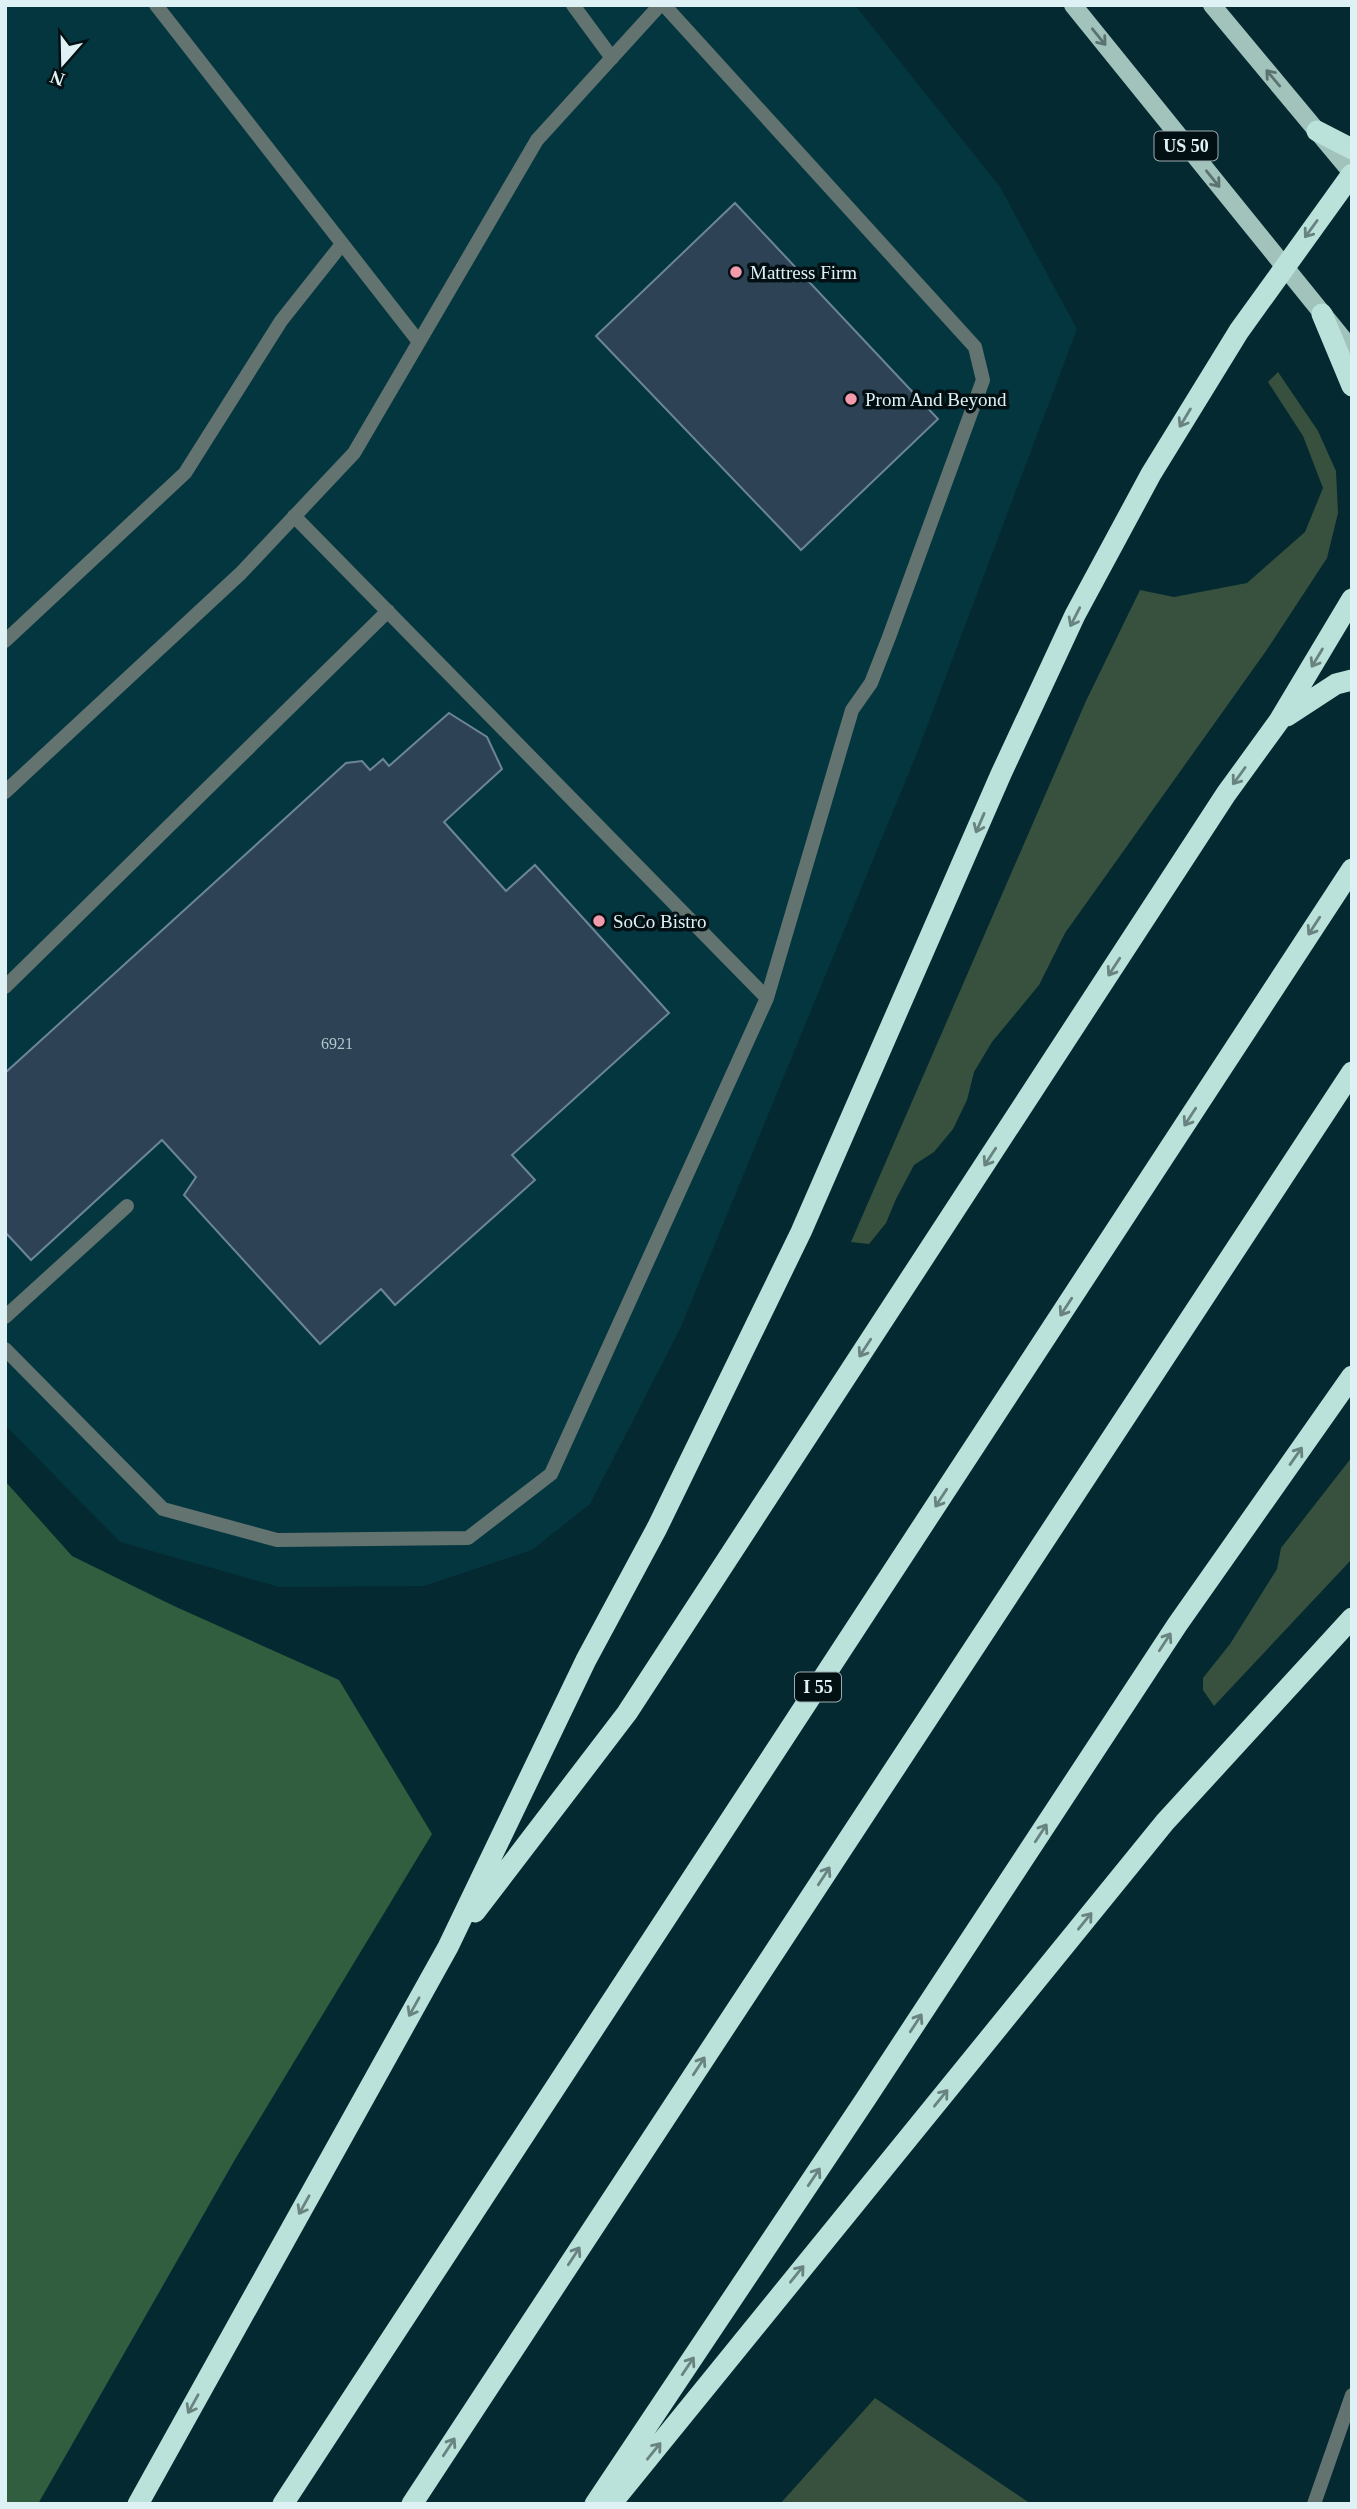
<svg xmlns="http://www.w3.org/2000/svg" width="1357" height="2509" font-family="Georgia,serif">
<style>
.built{fill:#04363f}
.green{fill:#37513e}
.forest{fill:#315e3e}
.building{fill:#2d4355;stroke:#6d8599;stroke-width:2}
.lines{fill:none;stroke-linecap:round;stroke-linejoin:round}
.service{stroke:#637370;stroke-width:14}
.primary{stroke:#a2c2bc;stroke-width:18}
.motorway{stroke:#bae1da;stroke-width:21}
.oneway{stroke:#5a7270}
.oneway2{stroke:#688380}
.poi-dot{fill:#f39aac;stroke:#031013;stroke-width:2.5}
.labels{text-anchor:middle;stroke-width:7;stroke-linejoin:round;paint-order:stroke}
.number-label{font-size:16px;fill:#b2c6cd}
.shield{fill:#031013;stroke:#9caeb1;stroke-width:2}
.shield-label{font-size:18px;font-weight:bold;fill:#def1f5}
.poi-label{font-size:19px;fill:#def1f5;stroke:#031013;text-anchor:start}
</style>
<rect width="100%" height="100%" fill="#042930"/>
<path class="built" d="M 5,5 L 855,5 L 1000,187 L 1077,329 L 917,753 L 680,1329 L 590,1504 L 532,1550 L 424,1586 L 279,1587 L 120,1542 L 5,1425 Z"/>
<path class="green" d="M 1278,372 L 1318,431 L 1336,471 L 1338,513 L 1327,558 L 1266,651 L 1065,933 L 1039,985 L 992,1042 L 974,1072 L 967,1100 L 953,1129 L 934,1152 L 914,1165 L 896,1199 L 886,1223 L 869,1244 L 851,1242 L 1086,701 L 1140,590 L 1174,597 L 1247,583 L 1305,532 L 1323,488 L 1303,436 L 1268,382 Z
M 1352,1457 L 1352,1559 L 1214,1706 L 1203,1690 L 1203,1678 L 1230,1644 L 1277,1569 L 1281,1548 Z
M 875,2398 L 1031,2504 L 780,2504 Z"/>
<path class="forest" d="M 5,1481 L 72,1556 L 174,1606 L 339,1680 L 432,1834 L 237,2156 L 38,2504 L 5,2504 Z"/>
<path class="building" d="M 735,203 L 938,419 L 801,550 L 596,336 Z
M 449,713 L 487,737 L 502,769 L 444,822 L 506,891 L 535,865 L 669,1013 L 512,1155 L 535,1180 L 395,1305 L 381,1289 L 320,1344 L 184,1195 L 196,1177 L 162,1140 L 31,1260 L 5,1232 L 5,1073 L 346,763 L 362,761 L 370,770 L 383,759 L 389,766 Z"/>
<g class="lines">
<path class="service" d="M 156,5 L 419,342 L 537,140 L 660,5
M 573,5 L 612,58
M 664,5 L 975,347 L 983,380 L 889,637 L 871,683 L 852,710 L 767,998
M 5,641 L 185,473 L 281,321 L 342,244
M 5,792 L 241,573 L 354,453 L 419,342
M 5,987 L 388,611
M 5,1317 L 127,1206
M 5,1349 L 163,1509 L 277,1540 L 468,1538 L 551,1474 L 767,998 L 294,516
M 1314,2504 L 1352,2395"/>
<path class="primary" d="M 1073,5 L 1352,350
M 1212,5 L 1352,173"/>
<path class="motorway" d="M 1317,131 L 1352,149
M 1322,314 L 1352,386
M 1287,716 L 1336,684 L 1352,680
M 475,1912 L 627,1713 L 1226,794 L 1279,721 L 1352,599
M 138,2504 L 448,1947 L 586,1660 L 657,1528 L 801,1232 L 1001,774 L 1075,615 L 1151,474 L 1239,331 L 1352,174
M 283,2504 L 1352,869
M 412,2504 L 1352,1072
M 595,2504 L 865,2100 L 1177,1625 L 1352,1376
M 611,2504 L 1165,1822 L 1352,1618"/>
</g>
<defs><path id="oneway-shaft" d="M-6 0H5M1.5-3L5.5 0L1.5 3" fill="none" stroke-width="1.6" stroke-linecap="round" stroke-linejoin="round" transform="scale(1.75)"/></defs>
<g class="oneway">
<use href="#oneway-shaft" transform="translate(1099 37) rotate(51)"/>
<use href="#oneway-shaft" transform="translate(1273 78) rotate(-130)"/>
<use href="#oneway-shaft" transform="translate(1213 179) rotate(51)"/>
</g>
<g class="oneway2">
<use href="#oneway-shaft" transform="translate(1311 229) rotate(126)"/>
<use href="#oneway-shaft" transform="translate(1185 418) rotate(121)"/>
<use href="#oneway-shaft" transform="translate(1075 617) rotate(117)"/>
<use href="#oneway-shaft" transform="translate(1317 658) rotate(121)"/>
<use href="#oneway-shaft" transform="translate(1239 776) rotate(126)"/>
<use href="#oneway-shaft" transform="translate(980 823) rotate(113)"/>
<use href="#oneway-shaft" transform="translate(1314 926) rotate(123)"/>
<use href="#oneway-shaft" transform="translate(1114 967) rotate(123)"/>
<use href="#oneway-shaft" transform="translate(1190 1117) rotate(123)"/>
<use href="#oneway-shaft" transform="translate(990 1157) rotate(123)"/>
<use href="#oneway-shaft" transform="translate(1066 1307) rotate(123)"/>
<use href="#oneway-shaft" transform="translate(865 1348) rotate(123)"/>
<use href="#oneway-shaft" transform="translate(1296 1456) rotate(-55)"/>
<use href="#oneway-shaft" transform="translate(941 1498) rotate(123)"/>
<use href="#oneway-shaft" transform="translate(1165 1642) rotate(-57)"/>
<use href="#oneway-shaft" transform="translate(1041 1833) rotate(-57)"/>
<use href="#oneway-shaft" transform="translate(824 1876) rotate(-57)"/>
<use href="#oneway-shaft" transform="translate(1085 1921) rotate(-51)"/>
<use href="#oneway-shaft" transform="translate(414 2007) rotate(119)"/>
<use href="#oneway-shaft" transform="translate(916 2023) rotate(-57)"/>
<use href="#oneway-shaft" transform="translate(699 2066) rotate(-57)"/>
<use href="#oneway-shaft" transform="translate(941 2098) rotate(-51)"/>
<use href="#oneway-shaft" transform="translate(814 2177) rotate(-56)"/>
<use href="#oneway-shaft" transform="translate(304 2205) rotate(119)"/>
<use href="#oneway-shaft" transform="translate(574 2256) rotate(-57)"/>
<use href="#oneway-shaft" transform="translate(797 2274) rotate(-51)"/>
<use href="#oneway-shaft" transform="translate(688 2366) rotate(-56)"/>
<use href="#oneway-shaft" transform="translate(193 2404) rotate(119)"/>
<use href="#oneway-shaft" transform="translate(449 2447) rotate(-57)"/>
<use href="#oneway-shaft" transform="translate(654 2451) rotate(-51)"/>
</g>
<g class="poi-dot">
<circle cx="736" cy="272" r="7"/>
<circle cx="851" cy="399" r="7"/>
<circle cx="599" cy="921" r="7"/>
</g>
<g class="labels">
<g class="number-label">
<text x="337" y="1049">6921</text>
</g>
<g class="shield">
<rect x="1154.5" y="131.5" width="63" height="29" rx="5"/>
<rect x="795" y="1672.5" width="46" height="29" rx="5"/>
</g>
<g class="shield-label">
<text x="1186" y="152">US 50</text>
<text x="818" y="1693">I 55</text>
</g>
<g class="poi-label">
<text x="750" y="279">Mattress Firm</text>
<text x="865" y="406">Prom And Beyond</text>
<text x="613" y="928">SoCo Bistro</text>
</g>
</g>
<rect width="1357" height="2509" fill="none" stroke="#def1f5" stroke-width="14"/>
<g transform="translate(63 63) rotate(200)" stroke="#031013" stroke-width="5" paint-order="stroke">
<path d="M0-5L12 26L0 18L-12 26Z" fill="#def1f5"/>
<text y="-10" font-size="19" font-weight="bold" text-anchor="middle" fill="#def1f5">N</text>
</g>
</svg>
